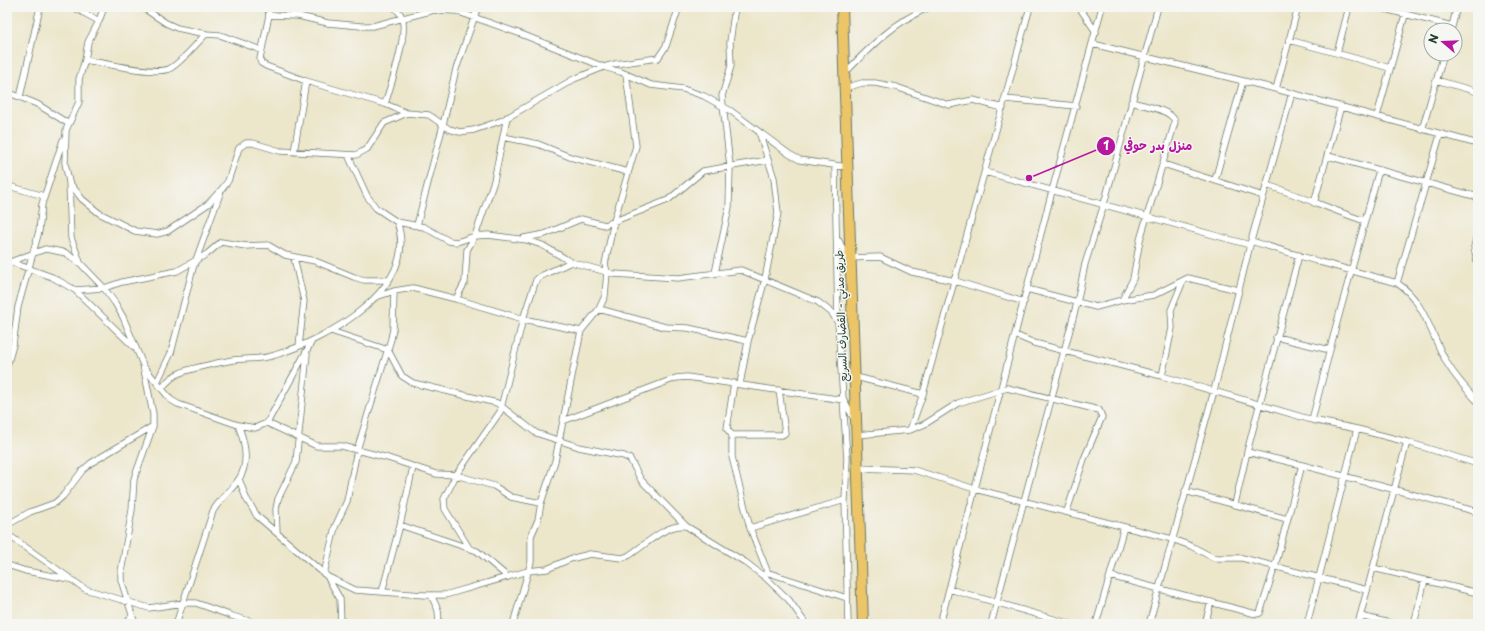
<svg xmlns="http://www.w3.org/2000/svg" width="1485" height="631" font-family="'Playpen Sans','Playpen Sans Arabic',sans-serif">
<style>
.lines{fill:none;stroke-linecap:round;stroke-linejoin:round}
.street-casing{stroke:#677869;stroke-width:7}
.highway-casing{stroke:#677869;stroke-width:12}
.street{stroke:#fff;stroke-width:5.5}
.highway{stroke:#edc569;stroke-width:10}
.labels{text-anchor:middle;stroke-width:3;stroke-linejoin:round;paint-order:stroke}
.street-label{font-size:11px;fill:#1f3d34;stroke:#f6f6f2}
.leader{fill:none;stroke:#b5179e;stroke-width:1.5}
.callout-dot{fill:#b5179e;stroke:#f6f6f2;stroke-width:1.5}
.mark-label{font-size:12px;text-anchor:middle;font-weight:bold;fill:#fff}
.callout-label{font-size:12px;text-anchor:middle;font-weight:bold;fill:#b5179e;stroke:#f6f6f2;stroke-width:3;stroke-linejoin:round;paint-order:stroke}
</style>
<rect width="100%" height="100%" fill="#f6f6f2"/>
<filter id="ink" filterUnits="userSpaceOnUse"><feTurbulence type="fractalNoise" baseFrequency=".025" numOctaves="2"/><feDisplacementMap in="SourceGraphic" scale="8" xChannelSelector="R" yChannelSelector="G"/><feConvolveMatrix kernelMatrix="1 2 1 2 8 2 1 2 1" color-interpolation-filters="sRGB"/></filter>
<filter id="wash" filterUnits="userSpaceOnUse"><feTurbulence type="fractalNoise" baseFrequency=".012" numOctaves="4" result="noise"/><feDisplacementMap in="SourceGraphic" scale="16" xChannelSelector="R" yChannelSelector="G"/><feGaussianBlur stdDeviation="0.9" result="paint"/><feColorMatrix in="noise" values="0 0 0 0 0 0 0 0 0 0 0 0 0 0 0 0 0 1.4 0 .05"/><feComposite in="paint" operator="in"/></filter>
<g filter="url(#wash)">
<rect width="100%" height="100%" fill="#ece6cb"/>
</g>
<g filter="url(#ink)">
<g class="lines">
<g class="street-casing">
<path id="street" d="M 73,7 L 99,21
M 142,7 L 166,23 L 177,28 L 206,34 L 220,35 L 261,50
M 268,7 L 269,15 L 260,59 L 261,63 L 266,66 L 306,81 L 385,104 L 407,113 L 429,115 L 449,129 L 460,132 L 474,130 L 503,120 L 574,79 L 604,67 L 621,72 L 651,85 L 683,89 L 704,96 L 731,111 L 789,154 L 800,160 L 847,167
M 1079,7 L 1096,32
M 1377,7 L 1452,26
M 269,15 L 298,16 L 328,23 L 361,26 L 373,26 L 434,10 L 456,11 L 521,34 L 604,67 L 615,64 L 658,58 L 666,46 L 679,7
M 1451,30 L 1457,7
M 1289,40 L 1390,68
M 1093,44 L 1276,89 L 1478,144
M 1337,53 L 1349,7
M 85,60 C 103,63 154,75 169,69 C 181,63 196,44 206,34
M 845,73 C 871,46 895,21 930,7
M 1436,80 L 1478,92
M 845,88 L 862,83 L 875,83 L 896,87 L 949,105 L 973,100 L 1003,108
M 1276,89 L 1298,7
M 7,92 L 37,104 L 69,124
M 20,97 L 40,7
M 1005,99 L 1076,106
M 385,104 C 391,84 408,36 402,17 C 400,12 397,10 394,7
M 1377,116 L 1405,15
M 1422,130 L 1444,54
M 503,137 L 538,144 L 570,157 L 628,172
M 294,152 L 306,81
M 348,155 L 367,196 L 376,208 L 397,222 L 424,227 L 449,241 L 457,242 L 475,236 L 488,235 L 527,240 L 542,245 L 571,262 L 614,274 L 678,278 L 741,270 L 818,302 L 832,313 L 838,323
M 1328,156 L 1478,197
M 1163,164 L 1263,196
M 835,167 L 838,323 L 847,459 L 845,500 L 848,624
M 985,172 L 1250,245
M 1215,180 L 1243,81
M 69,182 L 82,199 L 99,213 L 135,231 L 157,234 L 168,231 L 208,204 L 222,189 L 228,181 L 239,148 L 246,143 L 253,143 L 280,151 L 356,155 L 367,149 L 384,123 L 407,113
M 7,183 L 12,187 L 44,196
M 1266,185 C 1300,195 1331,210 1365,221
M 1314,203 L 1341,106
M 417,225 L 443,125 L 456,69 L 478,7
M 1478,231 L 1474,247 L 1478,266
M 524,238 L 545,234 L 581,219 L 605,225 L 668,200 L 703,171 L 768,160
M 839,241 L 847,258 L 880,257 L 912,272 L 955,281 L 1024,302
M 1251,241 L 1320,262 L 1397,283 C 1425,301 1431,336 1447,363 C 1455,377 1467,390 1478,402
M 1299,255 L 1247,452 L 1302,465 L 1478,512
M 294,258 L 304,301 L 299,346
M 8,261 L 52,277 L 75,290 L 134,347
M 10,262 L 45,249 L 52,250 L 66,253 L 81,264 L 104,288 L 115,303 L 123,317 L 143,365 L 153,414 L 153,426 L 134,479 L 132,510 L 121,572 L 121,580 L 135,624
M 80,262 L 71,238 L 69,182 L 65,163 L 66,130 L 79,102 L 79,79 L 85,60 L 88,42 L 99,21 L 104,7
M 715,273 L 729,207 L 730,166 L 722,96 L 731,66 L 730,42 L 735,7
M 1397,283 L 1440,135
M 1027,289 L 1096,307 L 1122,300 L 1154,295 L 1188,278 L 1238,290
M 75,290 L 104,288 L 122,282 L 177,271 L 207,254 L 221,242 L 246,246 L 268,245 L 285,255 L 315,261 L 354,277 L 364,280 L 388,280
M 376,297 L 394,291 L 413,288 L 456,299 L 523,319 L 581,331
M 456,299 L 465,282 L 467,250 L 475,236 L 494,181 L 507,117
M 1122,300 L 1133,279 L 1140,240 L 1175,122 C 1173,110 1143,105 1131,102
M 599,309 L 665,327 L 688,328 L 748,341
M 331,331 L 388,350 L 402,376 L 413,383 L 497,403 L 536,433 L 579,447 L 624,456 L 630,459 L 641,480 L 686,526 L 745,562 L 766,578 L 789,600 L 806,624
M 1015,335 L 1034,343 L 1162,376 L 1312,420 L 1357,429 L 1407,442 L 1478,464
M 1276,337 L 1330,350
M 7,366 L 13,345 L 18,307 L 39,231 L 42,204 L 63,140
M 144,367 L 171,400 L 178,404 L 238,425 L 255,428 L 267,423 L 312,341
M 1162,376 L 1172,328 L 1171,310 L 1183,281
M 856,377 L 923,394
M 157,382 L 171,353 L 193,268 L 221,191
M 734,383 L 727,429 L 732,435 L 782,435 L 785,433 L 779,390
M 740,384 L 748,341 L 765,279 L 778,213 L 774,178 L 759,132
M 162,388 C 167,382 172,376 180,373 C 194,367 218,363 233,360 C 247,358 261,360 275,355 C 326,340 421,288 397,222
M 1312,420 L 1336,326 L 1379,170
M 563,421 L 676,378 L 687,377 L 844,400 L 854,419
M 267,423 L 317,446 L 342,446 L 388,458 L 436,474 L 456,475 L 494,486 L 511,497 L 541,503
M 910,430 L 923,394 L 1030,7
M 732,435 L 732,457 L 750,528 L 768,573
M 857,435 L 910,430 L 925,424 L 958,403 L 1007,388 L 1099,410 L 1102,417 L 1084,459 L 1067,511
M 858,468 L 914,470 L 975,489 L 1172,539 L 1191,546 L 1214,558 L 1242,558 L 1367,590
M 239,479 L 246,498 L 257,516 L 328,577 L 355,590 L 424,595 L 445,595 L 528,571 L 547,569 L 570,559 L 590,554 L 622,558 L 628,556 C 646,545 664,524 686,526
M 1185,491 L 1287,519
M 1235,504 L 1247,452
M 7,525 L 30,512 L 55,503 L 63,496 L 82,471 L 91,463 L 153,426
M 400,525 L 477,551 L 508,577
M 750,528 L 845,500
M 277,533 L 276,509 L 278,499 L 296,462 L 307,354
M 7,534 L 85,589 L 149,608 L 183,603 L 196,603 L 232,616 L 259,624
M 469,548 L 445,509 L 444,499 L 456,475 L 500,412 L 523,319 L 536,280 L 541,276 L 571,262
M 7,565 L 26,571 L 69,579
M 1373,568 L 1478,593
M 766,572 L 847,598
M 324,574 L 335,527 L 347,501 L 357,450 L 391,339 L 393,329 L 394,291
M 1110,576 L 1256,614 L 1260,613 L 1275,566 L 1302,465
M 328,578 L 340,599 L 341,624
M 949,589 L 1071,624
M 382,592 L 400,525 L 413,467
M 431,595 L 438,610 L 439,624
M 1360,616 L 1394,624
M 863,621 L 874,624
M 126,624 L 132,616
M 176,624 L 213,511 C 220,499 231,491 239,479 C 250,462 245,442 238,425
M 513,624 L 531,562 L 531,536 L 538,520 L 541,503 L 555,461 L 581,331 L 599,309 L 605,296 L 607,272 L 605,264 L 614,221 L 636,146 L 626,74
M 940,624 L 1052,191 L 1102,7
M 991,624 L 1077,303 L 1085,264 L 1104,204 L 1158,7
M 1096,624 L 1124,527
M 1149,624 L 1214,391 L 1251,241 L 1292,93
M 1205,624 L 1211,602
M 1307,624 L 1357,429
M 1358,624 L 1407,442
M 1414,624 L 1425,580"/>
</g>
<g class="highway-casing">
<path id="highway" d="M 842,7 L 863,624"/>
</g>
<use href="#street" class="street"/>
<use href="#highway" class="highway"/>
</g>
</g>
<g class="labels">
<g class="street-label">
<text transform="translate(841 316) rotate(-92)" y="4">طريق مدني - القضارف السريع</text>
</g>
</g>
<path class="leader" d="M1029 178L1106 146"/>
<g class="callout-dot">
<circle cx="1029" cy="178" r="4"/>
<circle cx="1106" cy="146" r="10"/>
</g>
<g class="mark-label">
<text x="1106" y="150">1</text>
</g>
<g class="callout-label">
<text x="1158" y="150">منزل بدر حوفي</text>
</g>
<rect width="1485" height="631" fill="none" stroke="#f6f6f2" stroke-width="24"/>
<g transform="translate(1443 42) rotate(289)"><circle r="19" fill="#f6f6f2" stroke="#a0aca6"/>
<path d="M0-3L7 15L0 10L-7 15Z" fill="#b5179e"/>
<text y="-6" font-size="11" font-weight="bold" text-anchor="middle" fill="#1f3d34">N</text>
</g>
</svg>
